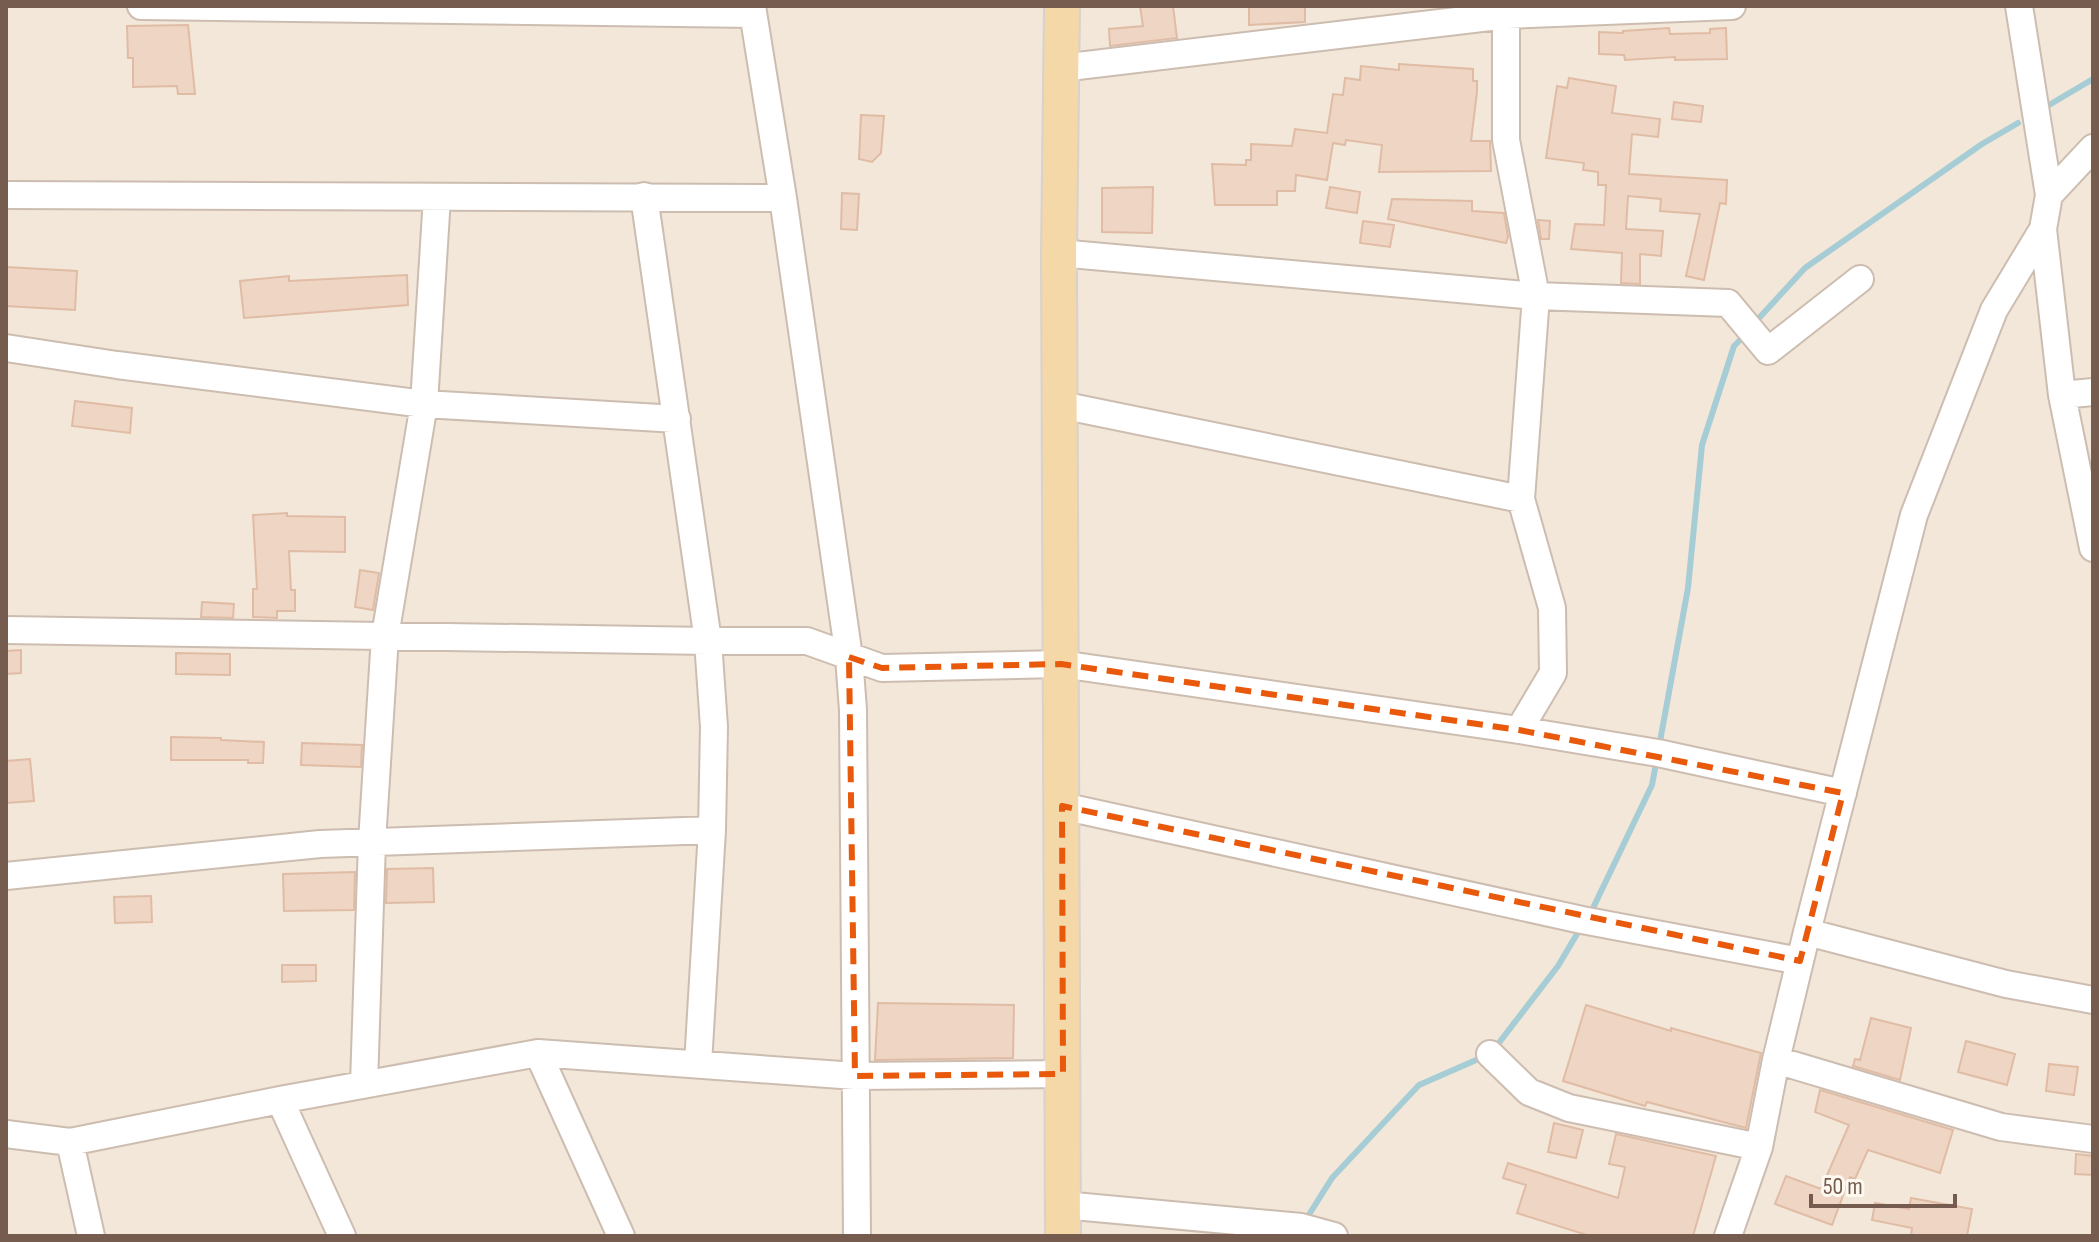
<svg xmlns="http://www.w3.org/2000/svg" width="2099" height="1242" font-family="'Sofia Sans Condensed',sans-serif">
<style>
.residential{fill:#f2e7d9}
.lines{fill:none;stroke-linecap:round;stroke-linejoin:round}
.stream{stroke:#a6cdd5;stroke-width:6}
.building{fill:#efd5c4;stroke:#e0bca5;stroke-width:2}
.minor-casing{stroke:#cdbdb0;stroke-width:30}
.major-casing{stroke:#d8d1ce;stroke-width:38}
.minor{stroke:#fff;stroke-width:26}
.major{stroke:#f4d8a8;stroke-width:34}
.marked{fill:none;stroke:#e8590c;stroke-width:6;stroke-dasharray:16 10;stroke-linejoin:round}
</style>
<rect width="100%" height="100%" fill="#fbf5ea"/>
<path class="residential" d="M 6,6 L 2093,6 L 2093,1236 L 6,1236 Z"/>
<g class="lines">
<path class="stream" d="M 2049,105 L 2093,79
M 1760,317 L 1805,268 L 1982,144 L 2018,123
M 1659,747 L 1688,588 L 1702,445 L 1734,346 L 1739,341
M 1594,906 L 1652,785 L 1657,758
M 1495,1048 L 1558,966 L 1577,934
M 1305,1221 L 1332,1178 L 1419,1085 L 1483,1057"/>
</g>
<path class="building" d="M 1140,6 L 1173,6 L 1177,38 L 1110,46 L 1109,29 L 1143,26 Z
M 1249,6 L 1305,6 L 1305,22 L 1249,25 Z
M 188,25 L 195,94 L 178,94 L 177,86 L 133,87 L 133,58 L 128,58 L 127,26 Z
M 1669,28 L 1670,34 L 1710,33 L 1710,29 L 1726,28 L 1727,59 L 1675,60 L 1675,57 L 1625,60 L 1624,55 L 1599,54 L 1599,32 L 1623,33 L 1623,31 Z
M 1399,64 L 1473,69 L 1473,81 L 1477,81 L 1477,92 L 1471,141 L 1490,141 L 1491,171 L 1379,172 L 1382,145 L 1346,140 L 1345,145 L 1333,143 L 1327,180 L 1296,175 L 1295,191 L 1277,191 L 1277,205 L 1215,205 L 1212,164 L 1246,165 L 1246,160 L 1251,160 L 1251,144 L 1292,146 L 1295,129 L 1327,133 L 1333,94 L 1343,95 L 1345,78 L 1360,80 L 1361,66 L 1399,70 Z
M 1569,78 L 1616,86 L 1612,113 L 1660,119 L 1658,137 L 1632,134 L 1629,174 L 1727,180 L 1726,204 L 1720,203 L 1704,280 L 1686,276 L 1700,214 L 1660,211 L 1661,199 L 1628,196 L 1626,229 L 1663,231 L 1661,256 L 1640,254 L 1640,284 L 1621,283 L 1622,253 L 1571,249 L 1575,224 L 1604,225 L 1606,185 L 1598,185 L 1598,172 L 1583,170 L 1584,163 L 1546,158 L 1557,86 L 1567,88 Z
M 1674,102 L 1703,106 L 1701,122 L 1672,119 Z
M 861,115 L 884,116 L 881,153 L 872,162 L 859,159 Z
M 1153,187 L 1152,233 L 1102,232 L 1102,188 Z
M 1330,187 L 1360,192 L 1357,213 L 1326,208 Z
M 842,193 L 859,194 L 857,230 L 841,229 Z
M 1392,199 L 1472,201 L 1472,211 L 1504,213 L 1508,237 L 1506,243 L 1388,219 Z
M 1538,220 L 1550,221 L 1549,239 L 1541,239 Z
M 1363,221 L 1394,225 L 1390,247 L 1360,243 Z
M 6,267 L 77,271 L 75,310 L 6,306 Z
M 407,275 L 408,305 L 244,318 L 240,281 L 289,276 L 289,281 Z
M 75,401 L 132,408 L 130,433 L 72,426 Z
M 287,513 L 287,516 L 345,517 L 345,552 L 289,551 L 291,590 L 295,590 L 295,611 L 277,611 L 277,618 L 253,617 L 253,589 L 257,589 L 253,515 Z
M 360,570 L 379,573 L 373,610 L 355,607 Z
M 202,602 L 234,604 L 233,618 L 201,617 Z
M 21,650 L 21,673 L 6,674 L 6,651 Z
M 176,653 L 230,654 L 230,675 L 176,674 Z
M 171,737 L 221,738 L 221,740 L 264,742 L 263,763 L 248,763 L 248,760 L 171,760 Z
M 302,743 L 362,745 L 361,767 L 301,765 Z
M 30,759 L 34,801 L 6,803 L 6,761 Z
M 433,868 L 434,902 L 386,903 L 387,869 Z
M 355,872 L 354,910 L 284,911 L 283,874 Z
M 151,896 L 152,922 L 115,923 L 114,897 Z
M 282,965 L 316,965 L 316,981 L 282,982 Z
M 878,1003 L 1014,1005 L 1013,1058 L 875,1060 Z
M 1586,1005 L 1671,1031 L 1671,1028 L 1761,1053 L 1746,1128 L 1647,1102 L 1645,1106 L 1563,1081 Z
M 1871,1018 L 1911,1028 L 1900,1080 L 1853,1066 L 1855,1059 L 1860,1060 Z
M 1966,1041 L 2015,1054 L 2007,1085 L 1958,1072 Z
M 2049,1064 L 2078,1067 L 2074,1095 L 2046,1091 Z
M 1820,1090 L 1953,1130 L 1940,1173 L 1868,1150 L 1855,1179 L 1850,1177 L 1832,1225 L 1775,1204 L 1786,1176 L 1821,1189 L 1849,1125 L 1815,1112 Z
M 1554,1123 L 1583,1130 L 1576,1158 L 1548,1152 Z
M 1616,1134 L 1716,1156 L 1693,1236 L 1590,1236 L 1517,1213 L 1526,1185 L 1503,1178 L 1508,1163 L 1618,1198 L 1625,1167 L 1609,1164 Z
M 2076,1154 L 2093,1156 L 2093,1175 L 2075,1174 Z
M 1911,1198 L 1972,1209 L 1967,1236 L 1911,1236 L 1912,1228 L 1872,1220 L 1875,1203 L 1909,1209 Z"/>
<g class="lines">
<g class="minor-casing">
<path id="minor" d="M 141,6 L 753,14
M 752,6 L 783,198 L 849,657 L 853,710 L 857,1236
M 1506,6 L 1506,140 L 1536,296 L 1521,499 L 1552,608 L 1553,673 L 1519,730
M 1061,68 L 1507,15 L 1732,6
M 6,195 L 783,198
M 2049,195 L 2093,148
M 644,196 L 708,641 L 714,727 L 712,830 L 698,1064
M 2043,229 L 2062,395 L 2093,548
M 1059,253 L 1536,296 L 1728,303 L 1768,351 L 1860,279
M 6,348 L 117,365 L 424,404 L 677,419
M 2062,395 L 2093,392
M 1061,405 L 1521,499
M 6,630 L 708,641 L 807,641 L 882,668 L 1061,664 L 1519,730 L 1658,753 L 1843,793
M 1062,806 L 1582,920 L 1800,961
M 6,876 L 320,844 L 712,830
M 1807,932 L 2006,984 L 2093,1000
M 538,1053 L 621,1236
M 1490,1054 L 1529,1092 L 1569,1108 L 1759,1147
M 1776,1060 L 2001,1127 L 2093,1139
M 364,1084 L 372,842 L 385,636 L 424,404 L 437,197
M 280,1100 L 342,1236
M 6,1134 L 70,1142 L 280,1100 L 538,1053 L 855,1076 L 1063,1074
M 70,1142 L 91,1236
M 1063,1205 L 1301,1227 L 1334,1236
M 1728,1236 L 1759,1147 L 1776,1060 L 1807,932 L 1914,515 L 1994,310 L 2043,229 L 2049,195 L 2019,6"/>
</g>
<g class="major-casing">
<path id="major" d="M 1062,6 L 1059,253 L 1063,1236"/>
</g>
<use href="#minor" class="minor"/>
<use href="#major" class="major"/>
</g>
<path class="marked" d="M 849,657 L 882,668 L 1061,664 L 1519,730 L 1843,793 L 1800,961 L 1062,806 L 1063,1074 L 855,1076 Z"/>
<rect width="2099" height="1242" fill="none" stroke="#755c4f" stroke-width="16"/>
<path d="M1811 1194v12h144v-12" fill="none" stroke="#755c4f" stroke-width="4"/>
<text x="1823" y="1194" font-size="24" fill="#755c4f" stroke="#fef9f0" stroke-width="6" paint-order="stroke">50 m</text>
</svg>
